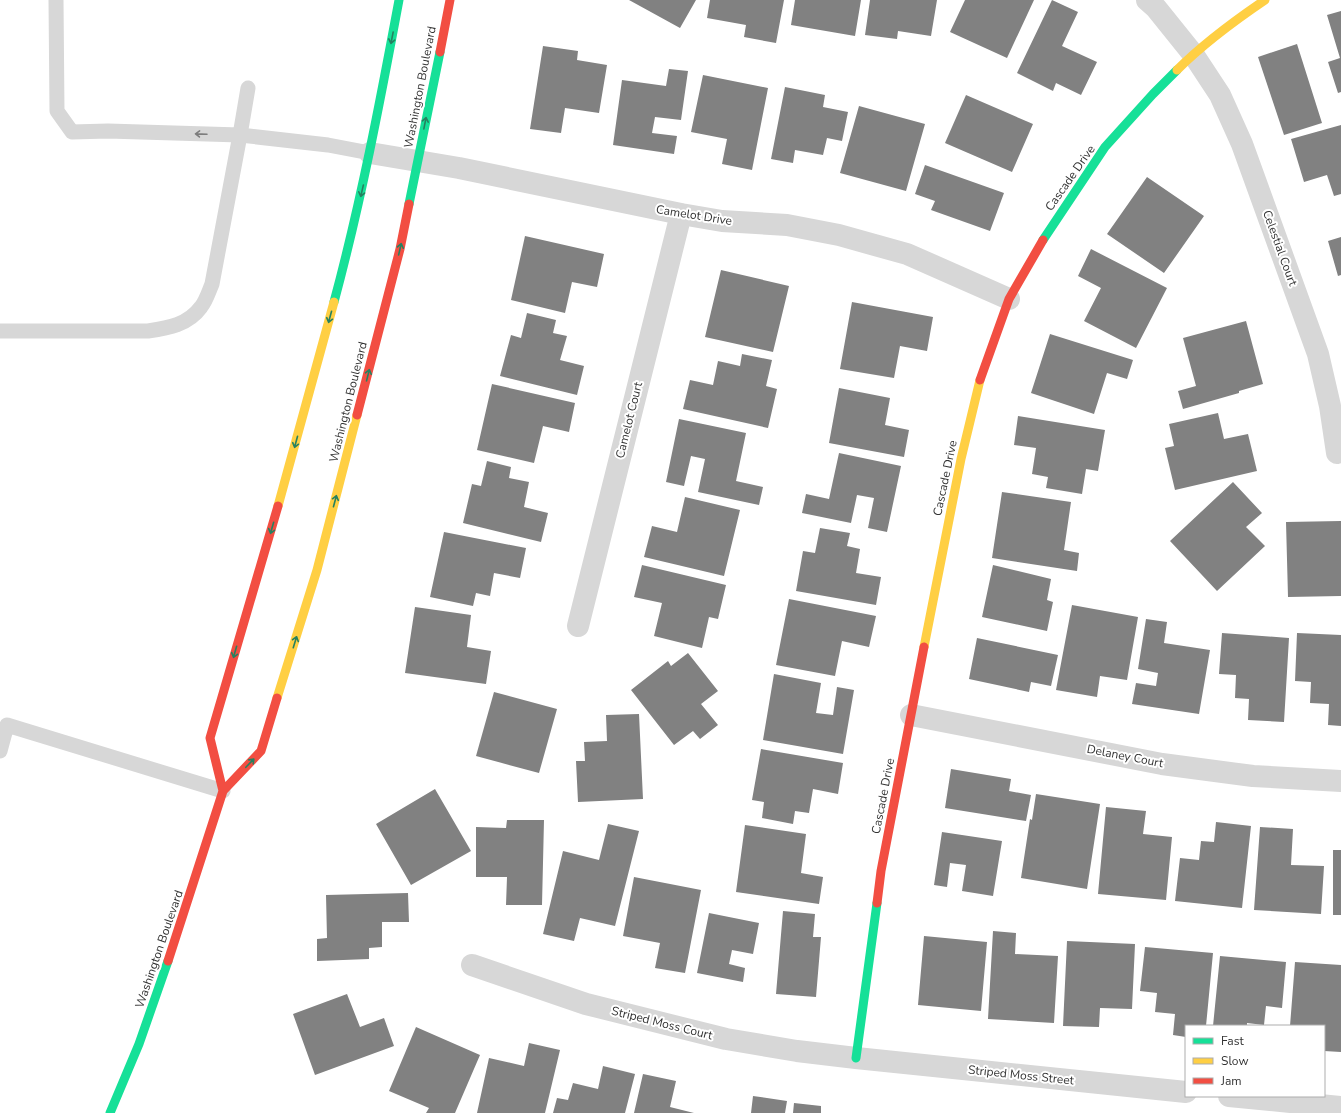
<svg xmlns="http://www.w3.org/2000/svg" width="1341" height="1113" font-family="'Nunito Sans',sans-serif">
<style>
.building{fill:#818181}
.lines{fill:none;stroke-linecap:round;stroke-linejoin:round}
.lane{stroke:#d7d7d7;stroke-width:15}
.street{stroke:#d7d7d7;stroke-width:22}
.fast{stroke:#16e098;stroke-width:9}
.slow{stroke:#ffcf43;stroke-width:9}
.jam{stroke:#f24e42;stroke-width:9}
.oneway{stroke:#268160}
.oneway2{stroke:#7d7d7d}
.labels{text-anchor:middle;stroke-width:4;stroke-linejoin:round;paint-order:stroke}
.street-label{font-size:12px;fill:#333;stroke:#fff}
</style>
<rect width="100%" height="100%" fill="#fff"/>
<path class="building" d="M 629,0 L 696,0 L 680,28 Z
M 710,0 L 784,0 L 776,43 L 744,37 L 746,25 L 707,18 Z
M 795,0 L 861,0 L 855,36 L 791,25 Z
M 870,0 L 937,0 L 931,36 L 898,31 L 897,39 L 865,35 Z
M 965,0 L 1034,0 L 1007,58 L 950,32 Z
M 1052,0 L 1078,12 L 1062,46 L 1097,62 L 1081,95 L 1056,83 L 1053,91 L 1017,73 Z
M 1341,11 L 1341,92 L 1338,93 L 1328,62 L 1340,58 L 1327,15 Z
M 1297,44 L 1322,123 L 1284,135 L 1258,57 Z
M 543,46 L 578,51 L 577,60 L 607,65 L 599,113 L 565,108 L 561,133 L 530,129 Z
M 669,69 L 688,71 L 681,120 L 655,117 L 652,133 L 677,136 L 674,154 L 613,145 L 622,80 L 666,86 Z
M 703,75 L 768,88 L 752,170 L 722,164 L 727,139 L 691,132 Z
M 785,87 L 825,95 L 823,107 L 848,112 L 842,141 L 827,138 L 823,155 L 795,150 L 793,163 L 771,159 Z
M 966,95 L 1033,124 L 1012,172 L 945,143 Z
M 859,106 L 925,124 L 906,191 L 840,173 Z
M 1341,125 L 1341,194 L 1334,196 L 1327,175 L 1304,182 L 1291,139 Z
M 925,165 L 1004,193 L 990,231 L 931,210 L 935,201 L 915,194 Z
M 1147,177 L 1204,216 L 1164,273 L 1107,234 Z
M 525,236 L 604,254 L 597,287 L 572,282 L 565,313 L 511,300 Z
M 1341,237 L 1341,275 L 1338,276 L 1328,241 Z
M 1091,249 L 1167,288 L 1136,348 L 1084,321 L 1101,288 L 1078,276 Z
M 721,270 L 789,286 L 773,352 L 705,337 Z
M 852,302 L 933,317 L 927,351 L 900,346 L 894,378 L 840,369 Z
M 527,313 L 556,320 L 553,333 L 567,336 L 560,360 L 584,366 L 577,395 L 500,376 L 511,335 L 521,338 Z
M 1246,321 L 1263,384 L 1239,391 L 1239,393 L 1183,409 L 1178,391 L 1196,386 L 1183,338 Z
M 1050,334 L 1133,360 L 1127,379 L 1107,373 L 1094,414 L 1031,393 Z
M 742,354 L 772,360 L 766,386 L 777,389 L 768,428 L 683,409 L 690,380 L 713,385 L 718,361 L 740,366 Z
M 492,384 L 575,403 L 569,432 L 543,426 L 534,463 L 477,450 Z
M 839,388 L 890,398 L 885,425 L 909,430 L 904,457 L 829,443 Z
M 1218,413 L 1224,439 L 1248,434 L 1257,471 L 1175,490 L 1165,448 L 1174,446 L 1169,424 Z
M 1018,416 L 1105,430 L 1098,471 L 1086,469 L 1082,494 L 1046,488 L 1048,477 L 1032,474 L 1036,448 L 1014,445 Z
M 679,419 L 746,433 L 736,481 L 763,487 L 759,505 L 698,492 L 705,459 L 691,456 L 684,486 L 666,482 Z
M 839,453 L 901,466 L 887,532 L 868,528 L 874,498 L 857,495 L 851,523 L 802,513 L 806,494 L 829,499 Z
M 487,461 L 511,467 L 509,478 L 529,482 L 524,507 L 548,513 L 541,542 L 463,523 L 472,484 L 481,486 Z
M 1233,482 L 1262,513 L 1246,527 L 1265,546 L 1217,591 L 1170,541 Z
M 1002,492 L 1071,502 L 1064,550 L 1079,553 L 1077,571 L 992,558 Z
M 685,497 L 740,510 L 724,576 L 644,557 L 652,526 L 677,532 Z
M 1341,521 L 1341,596 L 1288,597 L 1286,522 Z
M 820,528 L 850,533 L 847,546 L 860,549 L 856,573 L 881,577 L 876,605 L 796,591 L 803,551 L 815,553 Z
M 444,532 L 526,548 L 520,578 L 494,573 L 490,596 L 476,593 L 473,606 L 430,597 Z
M 642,565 L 726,585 L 718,619 L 709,617 L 702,648 L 654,636 L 662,603 L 634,597 Z
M 993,565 L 1051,579 L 1047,600 L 1053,602 L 1047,631 L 982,617 Z
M 789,599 L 876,616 L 869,647 L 842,641 L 835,676 L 776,665 Z
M 1072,605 L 1138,617 L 1127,680 L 1100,676 L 1097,697 L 1056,690 Z
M 415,607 L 471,615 L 467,647 L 491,651 L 486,684 L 405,673 Z
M 1146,619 L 1167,622 L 1164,643 L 1210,650 L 1199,714 L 1132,704 L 1136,683 L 1156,686 L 1158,673 L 1138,669 Z
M 1222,633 L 1289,638 L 1284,722 L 1248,720 L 1249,699 L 1235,698 L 1236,675 L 1219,674 Z
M 1297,633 L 1341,635 L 1341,726 L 1328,725 L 1329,704 L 1310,703 L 1311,682 L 1295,681 Z
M 977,638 L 1058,655 L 1051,686 L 1031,682 L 1029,692 L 969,679 Z
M 688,653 L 718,691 L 701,704 L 718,725 L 700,739 L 693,731 L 674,745 L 631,690 L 668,661 L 671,666 Z
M 774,674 L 821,683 L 816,713 L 833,715 L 837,687 L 854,690 L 843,754 L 763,740 Z
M 494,692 L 557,709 L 539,773 L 476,756 Z
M 639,714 L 643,799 L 578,802 L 576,761 L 585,761 L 584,742 L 607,741 L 606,715 Z
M 761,749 L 843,763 L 838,794 L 813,789 L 809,813 L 795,811 L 793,824 L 762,818 L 764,802 L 752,800 Z
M 951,769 L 1011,779 L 1009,791 L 1031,795 L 1026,821 L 945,808 Z
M 435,789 L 471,851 L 411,885 L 376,824 Z
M 1036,794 L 1100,804 L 1087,889 L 1021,878 L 1030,819 L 1032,820 Z
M 1106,807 L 1146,811 L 1143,834 L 1172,837 L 1166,900 L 1098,894 Z
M 507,820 L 544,820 L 542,905 L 506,905 L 507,877 L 476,877 L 476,827 L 506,828 Z
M 1216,822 L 1251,826 L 1242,908 L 1175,901 L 1180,858 L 1199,860 L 1201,841 L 1214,842 Z
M 608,824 L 639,831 L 615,926 L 580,918 L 574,941 L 543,934 L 563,851 L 599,860 Z
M 745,825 L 806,834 L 801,873 L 823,877 L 819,904 L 736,892 Z
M 1260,827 L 1293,829 L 1291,865 L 1324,866 L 1321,914 L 1254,910 Z
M 942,832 L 1002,841 L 993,896 L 962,891 L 966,865 L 950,863 L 947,887 L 934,885 Z
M 1333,850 L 1341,850 L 1341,915 L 1333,915 Z
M 634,877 L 701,890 L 685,973 L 655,968 L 660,943 L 623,936 Z
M 408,893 L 409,922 L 382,922 L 382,947 L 369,948 L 369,959 L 317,961 L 317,939 L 327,938 L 326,895 Z
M 783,911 L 815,914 L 813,937 L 821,937 L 816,997 L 776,994 Z
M 709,913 L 759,923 L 753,954 L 732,950 L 729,964 L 745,968 L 743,982 L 697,973 Z
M 993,931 L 1016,933 L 1015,954 L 1058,956 L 1054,1023 L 988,1019 Z
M 924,936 L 987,942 L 981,1011 L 918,1005 Z
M 1067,941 L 1135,944 L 1132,1009 L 1100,1008 L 1099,1027 L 1063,1026 Z
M 1145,947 L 1213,953 L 1206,1026 L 1186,1026 L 1186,1037 L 1173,1035 L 1175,1014 L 1155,1012 L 1157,993 L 1140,991 Z
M 1220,956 L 1286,962 L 1282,1008 L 1266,1006 L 1264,1025 L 1247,1023 L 1247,1026 L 1213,1026 Z
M 1295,962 L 1341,965 L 1341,1052 L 1324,1051 L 1324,1026 L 1290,1026 Z
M 347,994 L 360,1027 L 384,1018 L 394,1046 L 315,1075 L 293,1014 Z
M 416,1027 L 480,1055 L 455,1113 L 426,1113 L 429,1108 L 389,1091 Z
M 529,1043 L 560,1050 L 545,1113 L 477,1113 L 489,1058 L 524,1066 Z
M 603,1066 L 635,1074 L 625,1113 L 553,1113 L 557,1098 L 568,1100 L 573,1083 L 598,1089 Z
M 643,1074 L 676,1081 L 670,1107 L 694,1113 L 634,1113 Z
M 753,1096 L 787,1101 L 785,1113 L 751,1113 Z
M 794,1103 L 821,1106 L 821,1113 L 793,1113 Z"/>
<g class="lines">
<path class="lane" d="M 56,0 L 57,111 L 72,132 L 108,131 L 240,135 L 248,88
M 0,331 L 148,331 C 168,328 188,325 201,307 C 206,301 209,291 212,284 L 240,135 L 328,145 L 370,153
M 0,751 L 7,725 L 223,791"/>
<path class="street" d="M 1147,0 L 1156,8 L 1193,54 L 1220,95 L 1242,144 L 1318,354 L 1330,406 L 1337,453
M 370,153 L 459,168 L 681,214 L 722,221 L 787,225 L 839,235 L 907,254 L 1009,299
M 578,626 L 681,214
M 911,715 L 1162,764 L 1253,776 L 1341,781
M 472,965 L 586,1004 L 726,1039 L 797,1051 L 856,1058 L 1186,1092
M 1229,1096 L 1341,1107"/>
<path class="fast" d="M 409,204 L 440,52
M 1043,240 L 1105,147 L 1153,94 L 1177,70
M 334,302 C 361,202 380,102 399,0
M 856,1058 L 877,903
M 110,1113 L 139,1044 L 168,961"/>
<path class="slow" d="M 1177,70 C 1203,44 1234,21 1265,0
M 278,506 L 334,302
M 924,647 L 961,459 L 980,380
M 277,698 L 317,570 L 357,415"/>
<path class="jam" d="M 440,52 L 450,0
M 980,380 L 1009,299 L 1043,240
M 357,415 L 400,249 L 409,204
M 223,791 L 210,738 L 278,506
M 877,903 L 881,871 L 924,647
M 168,961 L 223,791 L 261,751 L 277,698"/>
</g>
<defs><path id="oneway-shaft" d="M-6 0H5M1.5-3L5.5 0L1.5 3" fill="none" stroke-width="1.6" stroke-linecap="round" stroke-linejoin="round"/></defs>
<g class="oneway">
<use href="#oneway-shaft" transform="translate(392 38) rotate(101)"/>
<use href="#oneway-shaft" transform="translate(425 123) rotate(-79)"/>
<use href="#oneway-shaft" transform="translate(362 191) rotate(103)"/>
<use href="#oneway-shaft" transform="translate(400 249) rotate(-77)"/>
<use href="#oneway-shaft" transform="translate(330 317) rotate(105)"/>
<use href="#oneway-shaft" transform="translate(368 375) rotate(-76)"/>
<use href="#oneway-shaft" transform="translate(296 442) rotate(105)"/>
<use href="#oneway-shaft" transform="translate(335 501) rotate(-75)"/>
<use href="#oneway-shaft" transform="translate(272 528) rotate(106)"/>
<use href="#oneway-shaft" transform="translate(295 642) rotate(-73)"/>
<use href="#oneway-shaft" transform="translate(235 652) rotate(106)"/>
<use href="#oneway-shaft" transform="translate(250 763) rotate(-46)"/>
</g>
<use class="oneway2" href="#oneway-shaft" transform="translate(201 134) rotate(-178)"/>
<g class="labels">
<g class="street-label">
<text transform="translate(420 87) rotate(-79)" y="4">Washington Boulevard</text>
<text transform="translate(1070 178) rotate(-55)" y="4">Cascade Drive</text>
<text transform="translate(694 215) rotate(9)" y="4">Camelot Drive</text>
<text transform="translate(1280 248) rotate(70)" y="4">Celestial Court</text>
<text transform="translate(348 402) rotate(-76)" y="4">Washington Boulevard</text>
<text transform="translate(629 420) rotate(-76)" y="4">Camelot Court</text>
<text transform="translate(945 478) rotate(-78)" y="4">Cascade Drive</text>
<text transform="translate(1125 756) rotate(11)" y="4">Delaney Court</text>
<text transform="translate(883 796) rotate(-79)" y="4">Cascade Drive</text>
<text transform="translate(159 949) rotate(-71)" y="4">Washington Boulevard</text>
<text transform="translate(662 1023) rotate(14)" y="4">Striped Moss Court</text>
<text transform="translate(1021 1075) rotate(6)" y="4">Striped Moss Street</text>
</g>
</g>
<rect x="1185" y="1025" width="140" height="72" fill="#ffffff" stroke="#adadad"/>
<rect x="1193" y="1038" width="20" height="6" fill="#16e098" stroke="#adadad"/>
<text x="1221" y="1045" font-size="12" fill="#333333">Fast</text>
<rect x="1193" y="1058" width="20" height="6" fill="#ffcf43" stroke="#adadad"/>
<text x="1221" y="1065" font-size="12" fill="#333333">Slow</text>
<rect x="1193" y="1078" width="20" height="6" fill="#f24e42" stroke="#adadad"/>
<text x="1221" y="1085" font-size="12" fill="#333333">Jam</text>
</svg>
